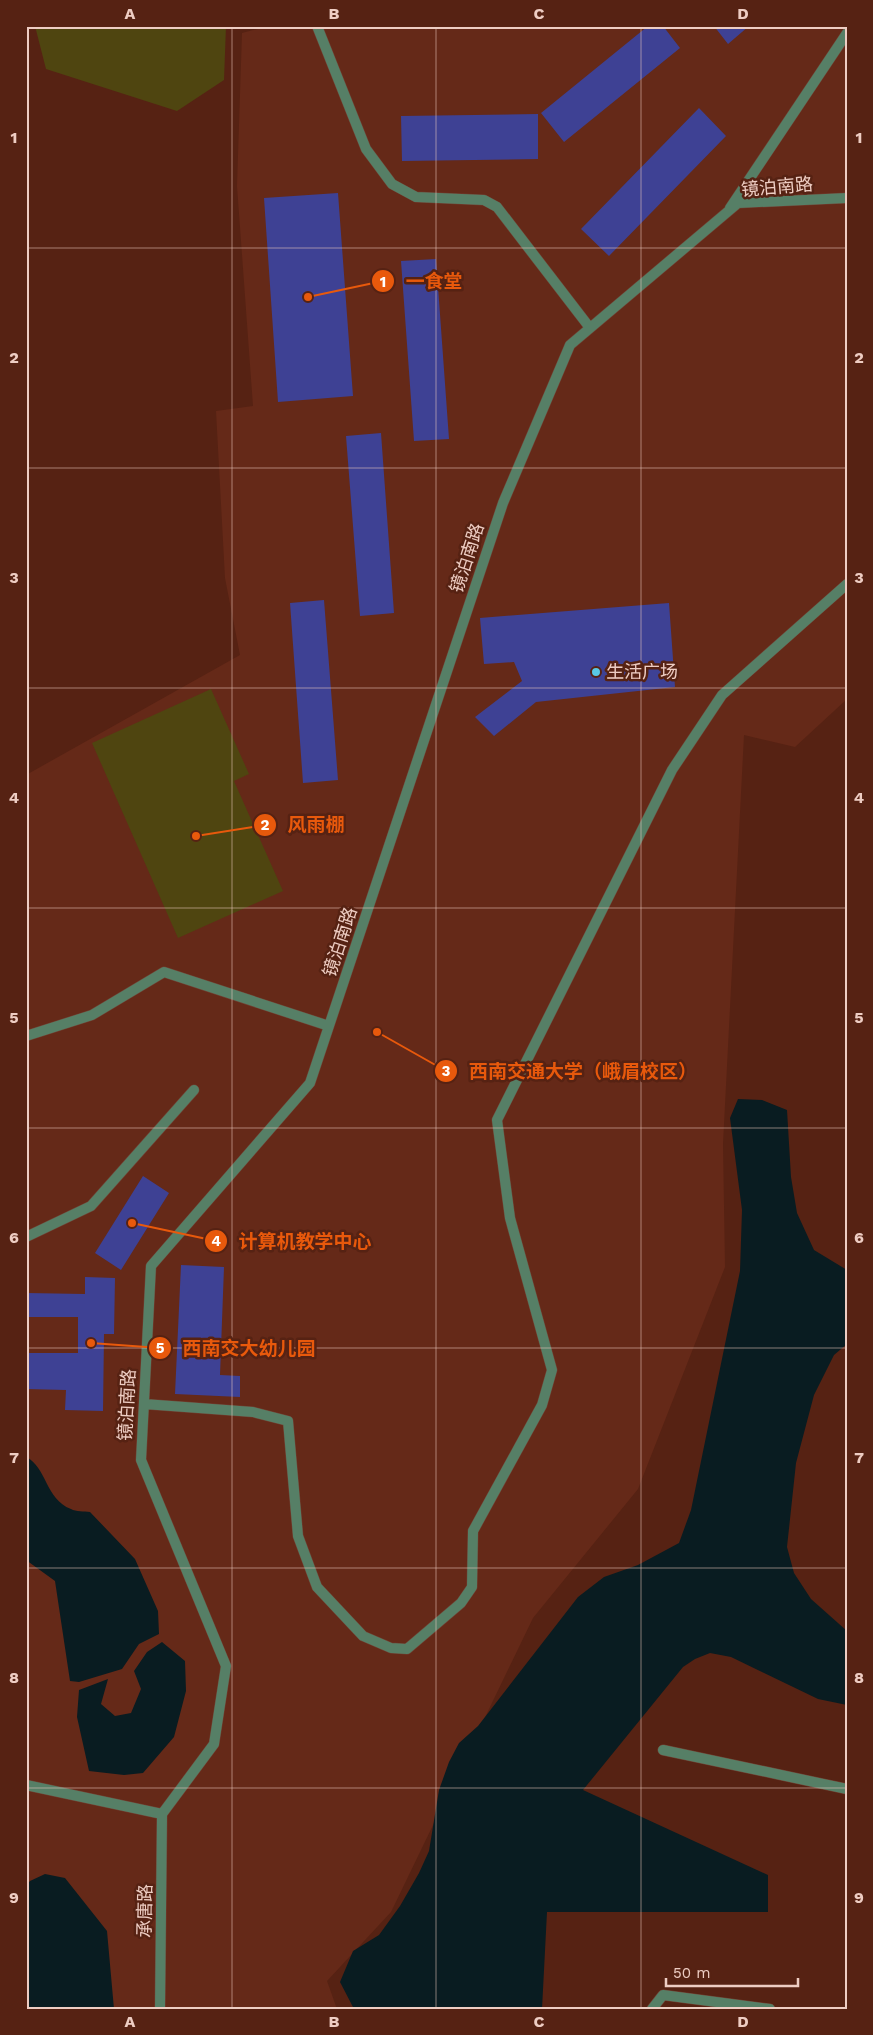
<svg xmlns="http://www.w3.org/2000/svg" width="873" height="2035" font-family="'Work Sans','Noto Sans SC',sans-serif">
<style>
.built{fill:#652918}
.green{fill:#4f4510}
.water{fill:#091c21}
.building{fill:#3e4194}
.lines{fill:none;stroke-linecap:round;stroke-linejoin:round}
.minor-casing{stroke:#714133;stroke-width:11}
.minor{stroke:#567f66;stroke-width:10}
.grid{fill:none;stroke:#eecdc3;stroke-width:1;stroke-opacity:0.55}
.poi-dot{fill:#59c8e5;stroke:#562213;stroke-width:2}
.labels{text-anchor:middle;stroke-width:5;stroke-linejoin:round;paint-order:stroke}
.street-label{font-size:18px;fill:#eecdc3;stroke:#562213}
.poi-label{font-size:18px;fill:#eecdc3;stroke:#562213;text-anchor:start}
.leader{fill:none;stroke:#e8590c;stroke-width:2}
.callout-dot{fill:#e8590c;stroke:#562213;stroke-width:2}
.mark-label{font-size:15px;text-anchor:middle;font-weight:bold;fill:#fff}
.callout-label{font-size:19px;text-anchor:middle;font-weight:bold;fill:#e8590c;stroke:#562213;stroke-width:5;stroke-linejoin:round;paint-order:stroke}
.neatline{fill:none;stroke:#eecdc3;stroke-width:2}
.grid-label{font-size:16px;text-anchor:middle;font-weight:bold;fill:#eecdc3}
</style>
<rect width="100%" height="100%" fill="#562213"/>
<path class="built" d="M 269,26 L 847,26 L 847,699 L 795,747 L 744,735 L 723,1144 L 725,1267 L 638,1489 L 533,1618 L 391,1912 L 327,1981 L 337,2009 L 26,2009 L 26,775 L 240,655 L 225,578 L 216,411 L 253,406 L 237,186 L 242,33 Z"/>
<path class="green" d="M 35,26 L 226,26 L 224,80 L 177,111 L 46,69 Z
M 211,689 L 249,774 L 234,781 L 283,891 L 178,938 L 92,743 Z"/>
<path class="water" d="M 738,1099 L 762,1100 L 787,1110 L 791,1177 L 797,1213 L 814,1250 L 847,1270 L 847,1344 L 834,1355 L 814,1395 L 796,1463 L 787,1547 L 794,1573 L 811,1599 L 847,1631 L 847,1705 L 818,1699 L 731,1657 L 710,1653 L 695,1659 L 683,1667 L 583,1790 L 768,1875 L 768,1912 L 547,1912 L 542,2009 L 354,2009 L 340,1982 L 353,1951 L 379,1935 L 400,1906 L 419,1873 L 429,1851 L 439,1790 L 449,1762 L 459,1743 L 478,1726 L 578,1597 L 604,1577 L 638,1565 L 679,1543 L 691,1510 L 740,1271 L 742,1210 L 730,1118 Z
M 26,1457 C 47,1467 45,1499 71,1509 C 76,1512 84,1511 90,1512 L 135,1559 L 158,1611 L 159,1634 L 139,1644 L 122,1669 L 79,1682 L 70,1681 L 55,1581 L 26,1560 Z
M 162,1642 L 185,1661 L 186,1691 L 174,1737 L 143,1773 L 124,1775 L 89,1771 L 77,1717 L 79,1690 L 108,1679 L 101,1704 L 115,1716 L 131,1713 L 141,1689 L 134,1671 L 147,1652 Z
M 45,1874 L 65,1878 L 107,1931 L 114,2009 L 26,2009 L 26,1886 L 30,1881 Z"/>
<path class="building" d="M 648,26 L 663,26 L 680,48 L 564,142 L 541,113 Z
M 714,26 L 749,26 L 728,44 Z
M 699,108 L 726,136 L 609,256 L 581,229 Z
M 538,114 L 538,159 L 402,161 L 401,116 Z
M 338,193 L 353,396 L 278,402 L 264,198 Z
M 436,259 L 449,439 L 414,441 L 401,261 Z
M 381,433 L 394,613 L 360,616 L 346,436 Z
M 324,600 L 338,780 L 303,783 L 290,603 Z
M 669,603 L 675,687 L 536,702 L 494,736 L 475,717 L 522,681 L 514,662 L 484,664 L 480,618 Z
M 143,1176 L 169,1193 L 121,1270 L 95,1253 Z
M 181,1265 L 224,1267 L 220,1375 L 240,1376 L 240,1397 L 175,1394 Z
M 85,1277 L 115,1278 L 114,1334 L 104,1334 L 103,1411 L 65,1410 L 66,1390 L 26,1389 L 26,1353 L 78,1353 L 78,1317 L 26,1317 L 26,1293 L 85,1294 Z"/>
<g class="lines">
<g class="minor-casing">
<path id="minor" d="M 317,26 L 366,149 L 392,184 L 416,197 L 484,200 L 497,207 L 590,328
M 730,208 L 847,33
M 26,1036 L 92,1015 L 164,972 L 329,1026
M 26,1237 L 91,1206 L 194,1090
M 144,1404 L 253,1412 L 288,1421 L 298,1536 L 317,1587 L 363,1636 L 391,1648 L 407,1649 L 461,1603 L 472,1587 L 473,1531 L 542,1405 L 552,1370 L 510,1218 L 497,1120 L 672,770 L 722,695 L 847,584
M 663,1750 L 847,1789
M 26,1785 L 162,1814
M 162,1814 L 214,1744 L 226,1666 L 141,1460 L 151,1266 L 310,1083 L 503,503 L 570,345 L 738,203 L 847,198
M 160,2009 L 162,1814
M 652,2009 L 663,1995 L 770,2009"/>
</g>
<use href="#minor" class="minor"/>
</g>
<path class="grid" d="M 232,26 L 232,2009M 436,26 L 436,2009M 641,26 L 641,2009M 26,248 L 847,248M 26,468 L 847,468M 26,688 L 847,688M 26,908 L 847,908M 26,1128 L 847,1128M 26,1348 L 847,1348M 26,1568 L 847,1568M 26,1788 L 847,1788"/>
<circle class="poi-dot" cx="596" cy="672" r="5"/>
<g class="labels">
<g class="street-label">
<text transform="translate(777 187) rotate(-5)" y="6">镜泊南路</text>
<text transform="translate(467 558) rotate(-72)" y="6">镜泊南路</text>
<text transform="translate(340 942) rotate(-72)" y="6">镜泊南路</text>
<text transform="translate(127 1405) rotate(-87)" y="6">镜泊南路</text>
<text transform="translate(145 1911) rotate(-89)" y="6">承唐路</text>
</g>
<g class="poi-label">
<text x="606" y="678">生活广场</text>
</g>
</g>
<path class="leader" d="M308 297L383 281M196 836L265 825M377 1032L446 1071M132 1223L216 1241M91 1343L160 1348"/>
<g class="callout-dot">
<circle cx="308" cy="297" r="5"/>
<circle cx="196" cy="836" r="5"/>
<circle cx="377" cy="1032" r="5"/>
<circle cx="132" cy="1223" r="5"/>
<circle cx="91" cy="1343" r="5"/>
<circle cx="383" cy="281" r="12"/>
<circle cx="265" cy="825" r="12"/>
<circle cx="446" cy="1071" r="12"/>
<circle cx="216" cy="1241" r="12"/>
<circle cx="160" cy="1348" r="12"/>
</g>
<g class="mark-label">
<text x="383" y="287">1</text>
<text x="265" y="830">2</text>
<text x="446" y="1076">3</text>
<text x="216" y="1246">4</text>
<text x="160" y="1353">5</text>
</g>
<g class="callout-label">
<text x="434" y="288">一食堂</text>
<text x="316" y="831">风雨棚</text>
<text x="583" y="1078">西南交通大学（峨眉校区）</text>
<text x="305" y="1248">计算机教学中心</text>
<text x="249" y="1355">西南交大幼儿园</text>
</g>
<rect width="873" height="2035" fill="none" stroke="#562213" stroke-width="55"/>
<path d="M666 1978v8h132v-8" fill="none" stroke="#eecdc3" stroke-width="2.5"/>
<text x="673" y="1978" font-size="15" fill="#eecdc3" stroke="#562213" stroke-width="4" paint-order="stroke">50 m</text>
<rect x="28" y="28" width="818" height="1980" class="neatline"/>
<g class="grid-label">
<text x="130" y="19">A</text>
<text x="334" y="19">B</text>
<text x="539" y="19">C</text>
<text x="743" y="19">D</text>
<text x="14" y="143">1</text>
<text x="859" y="143">1</text>
<text x="14" y="363">2</text>
<text x="859" y="363">2</text>
<text x="14" y="583">3</text>
<text x="859" y="583">3</text>
<text x="14" y="803">4</text>
<text x="859" y="803">4</text>
<text x="14" y="1023">5</text>
<text x="859" y="1023">5</text>
<text x="14" y="1243">6</text>
<text x="859" y="1243">6</text>
<text x="14" y="1463">7</text>
<text x="859" y="1463">7</text>
<text x="14" y="1683">8</text>
<text x="859" y="1683">8</text>
<text x="14" y="1903">9</text>
<text x="859" y="1903">9</text>
<text x="130" y="2027">A</text>
<text x="334" y="2027">B</text>
<text x="539" y="2027">C</text>
<text x="743" y="2027">D</text>
</g>
</svg>
